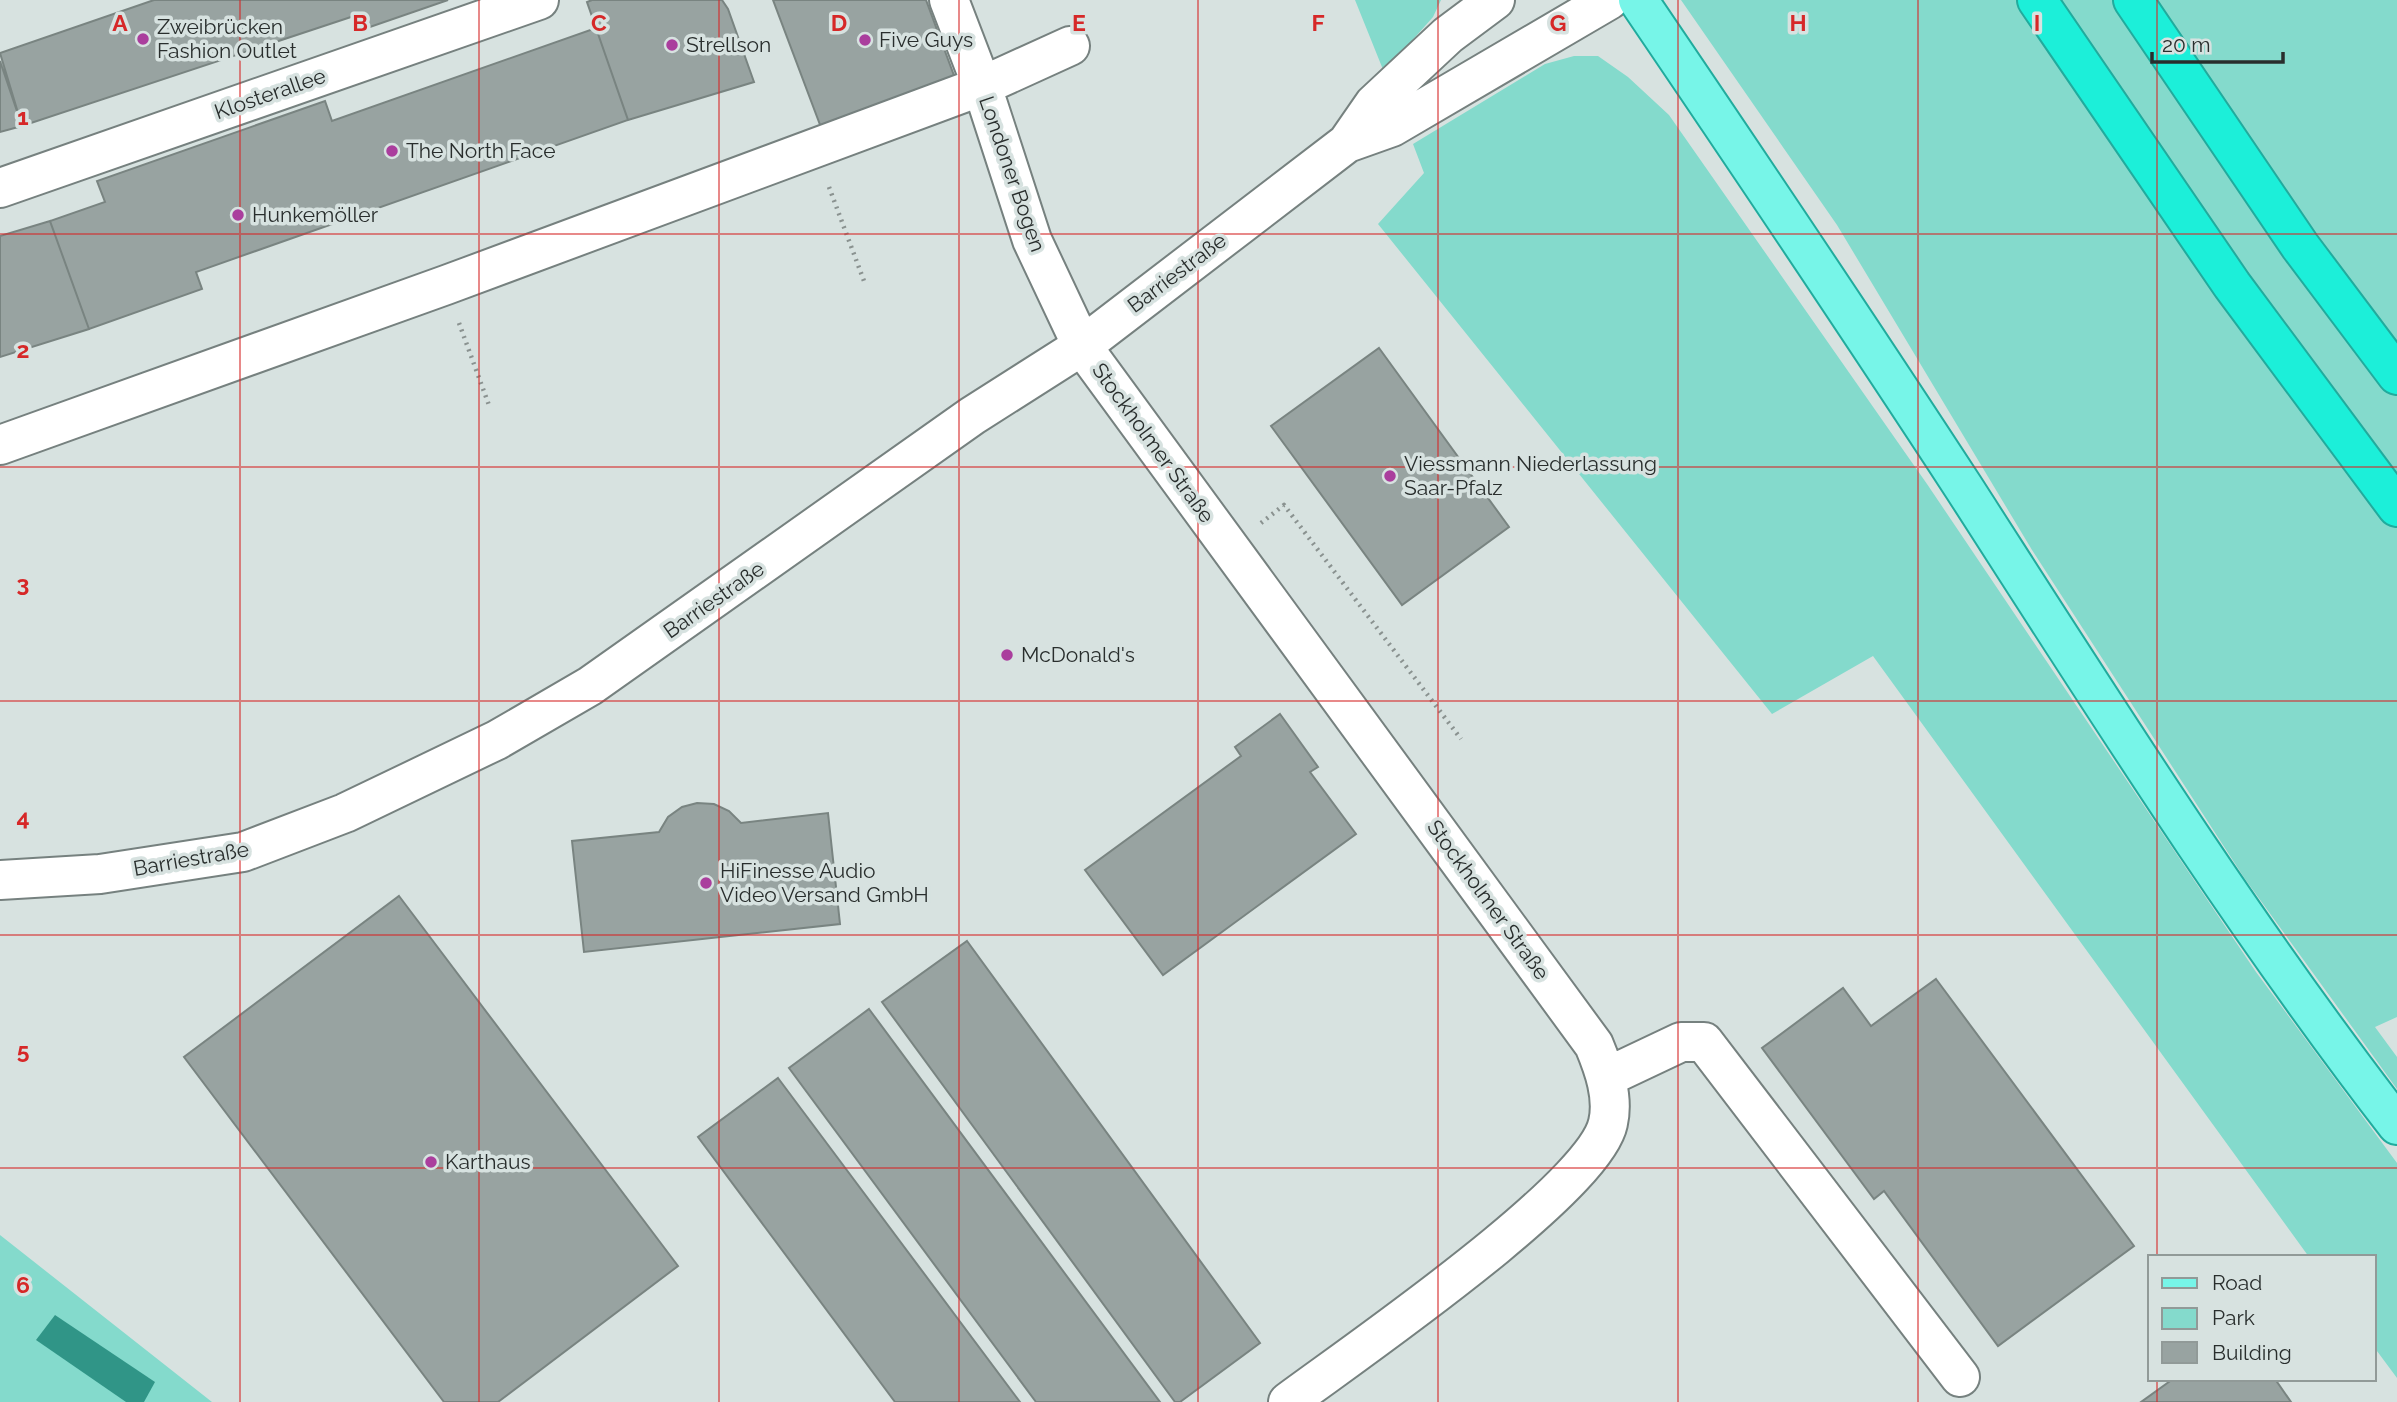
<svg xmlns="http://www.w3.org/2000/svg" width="2397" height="1402" font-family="Raleway,sans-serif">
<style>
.green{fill:#84dacc}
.water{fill:#309587}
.building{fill:#98a3a1;stroke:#798481;stroke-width:2}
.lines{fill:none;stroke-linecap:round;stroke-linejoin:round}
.minor-casing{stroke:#76817f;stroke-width:42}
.major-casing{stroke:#21ab9d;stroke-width:42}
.highway-casing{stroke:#21ab9d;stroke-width:42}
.path{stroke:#8a9290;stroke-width:4.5;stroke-dasharray:2 5;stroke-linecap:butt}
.minor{stroke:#fff;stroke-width:38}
.major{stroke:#77f5e8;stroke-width:38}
.highway{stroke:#1cefd9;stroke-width:38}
.grid{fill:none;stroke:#d62828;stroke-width:2;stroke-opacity:0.55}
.poi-dot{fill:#aa3e9d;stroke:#d7e2e0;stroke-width:2.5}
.labels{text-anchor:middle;stroke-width:7;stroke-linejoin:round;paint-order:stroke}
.poi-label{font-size:21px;fill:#292e2d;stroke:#d7e2e0;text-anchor:start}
.street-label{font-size:21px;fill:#292e2d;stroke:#d7e2e0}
.grid-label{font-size:23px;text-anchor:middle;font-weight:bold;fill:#d62828;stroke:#d7e2e0;stroke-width:7;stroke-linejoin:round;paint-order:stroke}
</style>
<rect width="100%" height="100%" fill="#d7e2e0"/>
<path class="green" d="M 1355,0 L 1441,0 L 1433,17 L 1384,72 Z
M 1681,0 L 2397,0 L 2397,1017 L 2375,1027 L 2397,1057 L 2397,1089 L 2245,879 L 2032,550 L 1837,225 Z
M 1574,56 L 1598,56 L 1628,77 L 1669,115 L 1927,484 L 2256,972 L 2397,1163 L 2397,1378 L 2374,1347 L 2374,1257 L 2309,1257 L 1873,656 L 1772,714 L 1378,224 L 1424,173 L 1413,144 L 1545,64 Z
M 0,1235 L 212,1402 L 0,1402 Z"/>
<path class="water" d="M 55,1315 L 155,1382 L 144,1402 L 126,1402 L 36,1340 Z"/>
<path class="building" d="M 154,0 L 448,0 L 367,28 L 360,14 L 22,126 L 0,53 Z
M 592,0 L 722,0 L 728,9 L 754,82 L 628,120 L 587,2 Z
M 773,0 L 926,0 L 956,81 L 822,130 Z
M 596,28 L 628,120 L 196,272 L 202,289 L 89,329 L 50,221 L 105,202 L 97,181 L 325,101 L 332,121 Z
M 0,61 L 22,126 L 0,132 Z
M 50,221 L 89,329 L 0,357 L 0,236 Z
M 1379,348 L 1509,527 L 1402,605 L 1271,426 Z
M 1280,714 L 1318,767 L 1310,772 L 1356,834 L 1163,975 L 1085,870 L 1241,756 L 1235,747 Z
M 697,803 L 714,804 L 729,811 L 741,823 L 828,813 L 840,924 L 584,952 L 572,841 L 659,832 L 668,817 L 682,807 Z
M 399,896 L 678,1266 L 498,1402 L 444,1402 L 184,1057 Z
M 967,941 L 1260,1343 L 1180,1402 L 1175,1402 L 882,1002 Z
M 1936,979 L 2134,1246 L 1998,1346 L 1884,1191 L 1874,1199 L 1762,1048 L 1843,988 L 1871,1026 Z
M 869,1009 L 1160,1402 L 1036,1402 L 789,1068 Z
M 778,1078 L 1020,1402 L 895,1402 L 698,1137 Z
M 2173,1379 L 2275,1379 L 2291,1402 L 2141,1402 Z"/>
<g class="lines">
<g class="minor-casing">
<path id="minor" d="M 949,0 L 982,86 L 1032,240 L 1082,346 L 1594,1045 C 1604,1069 1614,1097 1608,1123 C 1594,1189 1351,1355 1288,1402
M 1347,143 L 1374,104 L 1448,35 L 1495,0
M 0,188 L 539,0
M 0,445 L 446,285 L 982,86 L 1070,46
M 0,880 L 100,874 L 243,852 L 345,813 L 497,740 L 590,686 L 972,416 L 1082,346 L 1347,143 L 1392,127 L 1609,0
M 1607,1077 L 1681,1042 L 1704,1042 L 1960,1377"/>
</g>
<g class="major-casing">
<path id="major" d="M 1638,0 C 1748,162 1857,324 1964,488 C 2103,704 2240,922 2397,1125"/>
</g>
<g class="highway-casing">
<path id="highway" d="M 2037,0 L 2232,285 L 2397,507
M 2133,0 L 2300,246 L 2397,375"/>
</g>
<path class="path" d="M 829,187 L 864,281
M 459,323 L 490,408
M 1261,523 L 1284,505 L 1461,739"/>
<use href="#minor" class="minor"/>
<use href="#major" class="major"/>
<use href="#highway" class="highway"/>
</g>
<path class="grid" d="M 240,0 L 240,1402M 479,0 L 479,1402M 719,0 L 719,1402M 959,0 L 959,1402M 1198,0 L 1198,1402M 1438,0 L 1438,1402M 1678,0 L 1678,1402M 1918,0 L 1918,1402M 2157,0 L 2157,1257M 0,234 L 2397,234M 0,467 L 2397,467M 0,701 L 2397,701M 0,935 L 2397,935M 0,1168 L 2397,1168M 2157,1379 L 2157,1402"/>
<g class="poi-dot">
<circle cx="143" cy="39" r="7"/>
<circle cx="865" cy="40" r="7"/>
<circle cx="672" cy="45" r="7"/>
<circle cx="392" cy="151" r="7"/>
<circle cx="238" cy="215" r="7"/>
<circle cx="1390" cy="476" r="7"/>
<circle cx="1007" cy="655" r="7"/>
<circle cx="706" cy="883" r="7"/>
<circle cx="431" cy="1162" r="7"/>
</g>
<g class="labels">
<g class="poi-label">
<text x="157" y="34">Zweibrücken<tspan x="157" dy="24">Fashion Outlet</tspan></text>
<text x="879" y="47">Five Guys</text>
<text x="686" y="52">Strellson</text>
<text x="406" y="158">The North Face</text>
<text x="252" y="222">Hunkemöller</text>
<text x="1404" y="471">Viessmann Niederlassung<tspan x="1404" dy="24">Saar-Pfalz</tspan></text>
<text x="1021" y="662">McDonald's</text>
<text x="720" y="878">HiFinesse Audio<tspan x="720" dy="24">Video Versand GmbH</tspan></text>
<text x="445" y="1169">Karthaus</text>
</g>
<g class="street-label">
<text transform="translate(270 94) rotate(-19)" y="7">Klosterallee</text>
<text transform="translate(1012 174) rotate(71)" y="7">Londoner Bogen</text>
<text transform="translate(1177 273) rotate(-37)" y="7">Barriestraße</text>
<text transform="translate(1153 443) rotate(54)" y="7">Stockholmer Straße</text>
<text transform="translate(714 600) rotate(-35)" y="7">Barriestraße</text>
<text transform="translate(191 859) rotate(-10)" y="7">Barriestraße</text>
<text transform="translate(1488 900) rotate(54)" y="7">Stockholmer Straße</text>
</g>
</g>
<g class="grid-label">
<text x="120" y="31">A</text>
<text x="360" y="31">B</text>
<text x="599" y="31">C</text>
<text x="839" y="31">D</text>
<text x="1079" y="31">E</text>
<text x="1318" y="31">F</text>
<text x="1558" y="31">G</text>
<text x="1798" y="31">H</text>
<text x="2037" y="31">I</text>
<text x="23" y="125">1</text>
<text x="23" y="358">2</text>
<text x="23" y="592">3</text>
<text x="23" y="826">4</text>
<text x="23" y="1059">5</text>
<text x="23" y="1293">6</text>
</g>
<rect x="2148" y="1255" width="228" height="126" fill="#d7e2e0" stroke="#919a98" stroke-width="2"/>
<rect x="2162" y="1278" width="35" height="10" fill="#77f5e8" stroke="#919a98" stroke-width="2"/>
<text x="2212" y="1290" font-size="21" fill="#292e2d">Road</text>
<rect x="2162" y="1308" width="35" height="21" fill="#84dacc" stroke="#919a98" stroke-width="2"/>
<text x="2212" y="1325" font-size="21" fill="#292e2d">Park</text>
<rect x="2162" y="1342" width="35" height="21" fill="#98a3a1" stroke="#919a98" stroke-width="2"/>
<text x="2212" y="1360" font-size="21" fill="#292e2d">Building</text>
<path d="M2152 52v10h131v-10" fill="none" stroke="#292e2d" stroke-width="3.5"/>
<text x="2162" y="52" font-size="21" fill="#292e2d" stroke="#d7e2e0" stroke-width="5" paint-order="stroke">20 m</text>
</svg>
